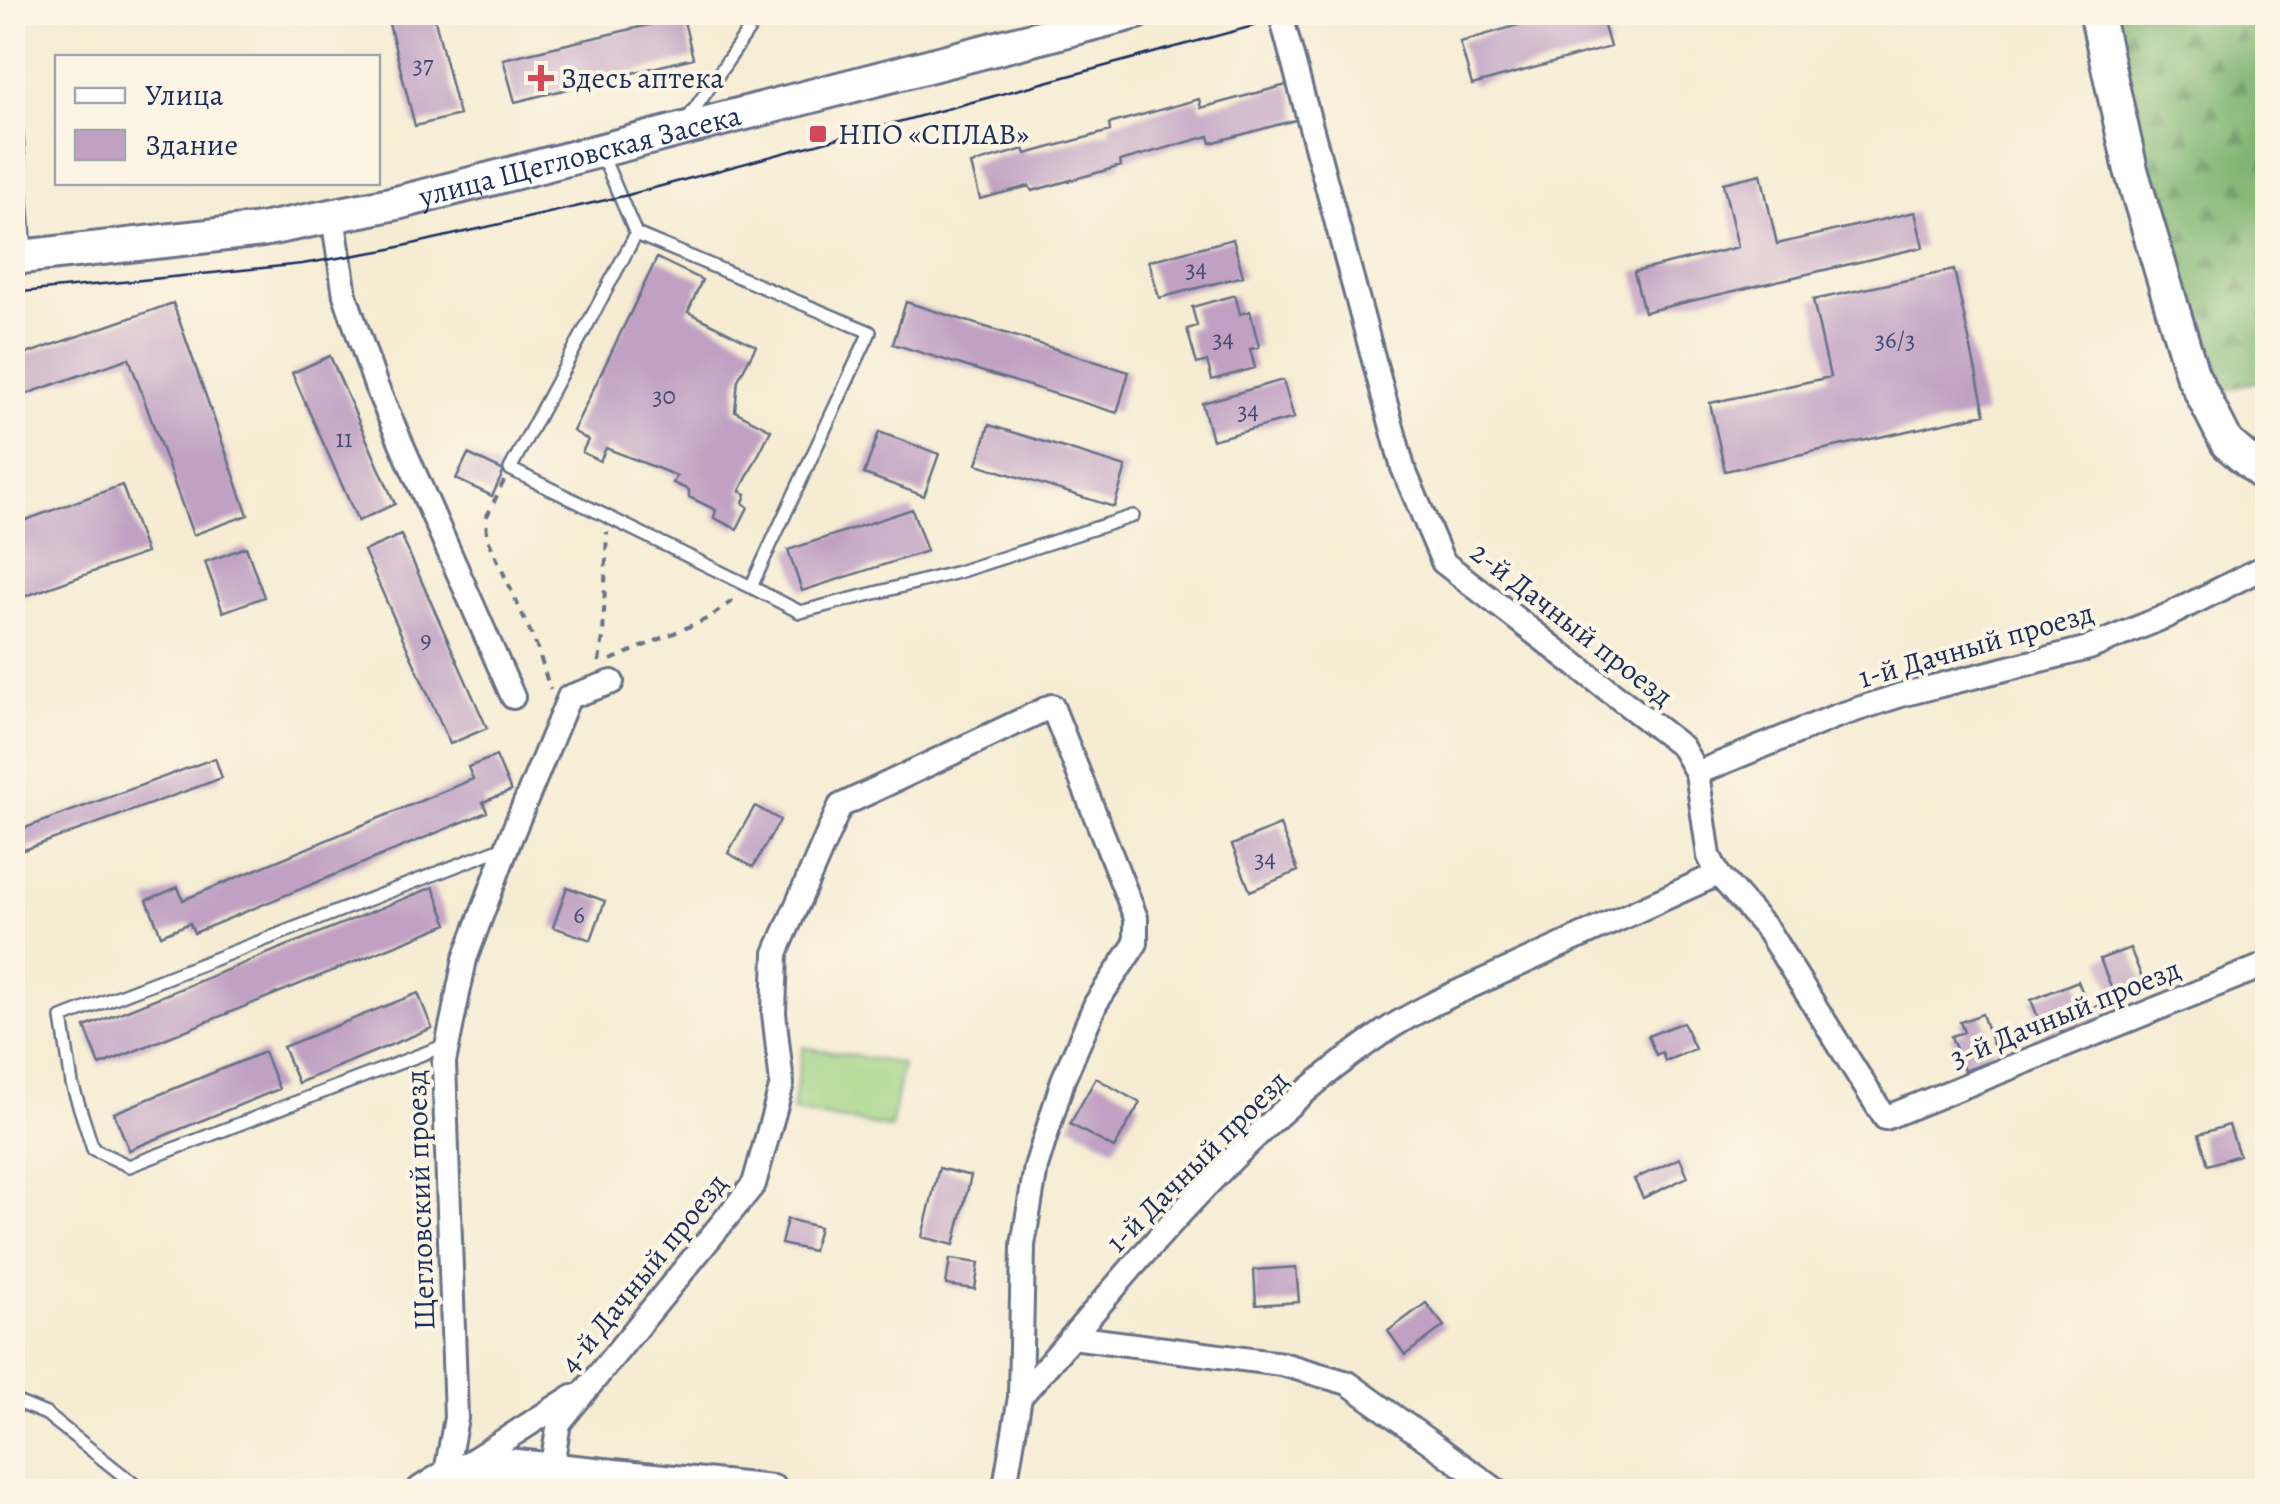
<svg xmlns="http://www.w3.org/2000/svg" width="2280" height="1504" font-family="Alegreya,serif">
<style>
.forest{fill:url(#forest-firs);stroke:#4d7268;stroke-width:2.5}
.garden{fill:#9fd383;stroke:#5d8170;stroke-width:2.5}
.building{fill:#c0a0c3}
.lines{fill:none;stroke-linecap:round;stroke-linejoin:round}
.lane-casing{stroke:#677187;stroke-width:16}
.street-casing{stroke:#677187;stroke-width:28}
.secondary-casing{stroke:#677187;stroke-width:38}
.path{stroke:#677187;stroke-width:4;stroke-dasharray:8 8;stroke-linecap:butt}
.lane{stroke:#fff;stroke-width:11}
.street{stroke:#fff;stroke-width:22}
.secondary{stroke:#fff;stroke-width:32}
.tram{stroke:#1b2f5e;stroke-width:2.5}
.poi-dot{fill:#d1495b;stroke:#fcf5e5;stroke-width:4}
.labels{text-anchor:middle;stroke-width:8;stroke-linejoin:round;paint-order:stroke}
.number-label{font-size:25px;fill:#444b77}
.poi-label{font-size:30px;fill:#1b2f5e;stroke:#fcf5e5;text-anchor:start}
.street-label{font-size:30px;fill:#1b2f5e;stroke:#fcf5e5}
</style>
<defs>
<pattern id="forest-firs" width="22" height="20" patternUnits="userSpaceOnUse" patternTransform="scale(2.5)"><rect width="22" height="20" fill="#7fb571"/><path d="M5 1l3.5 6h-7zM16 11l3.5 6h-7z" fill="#679460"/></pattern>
</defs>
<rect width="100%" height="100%" fill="#fcf5e5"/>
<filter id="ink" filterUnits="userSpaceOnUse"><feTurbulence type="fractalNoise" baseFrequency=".01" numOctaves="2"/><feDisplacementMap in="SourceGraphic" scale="20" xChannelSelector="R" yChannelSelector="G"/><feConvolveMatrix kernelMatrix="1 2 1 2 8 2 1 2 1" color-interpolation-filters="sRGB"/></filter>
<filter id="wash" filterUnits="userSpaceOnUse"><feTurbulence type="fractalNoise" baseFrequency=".0048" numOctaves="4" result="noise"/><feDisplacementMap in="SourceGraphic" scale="40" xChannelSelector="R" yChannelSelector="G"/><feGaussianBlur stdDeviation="2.25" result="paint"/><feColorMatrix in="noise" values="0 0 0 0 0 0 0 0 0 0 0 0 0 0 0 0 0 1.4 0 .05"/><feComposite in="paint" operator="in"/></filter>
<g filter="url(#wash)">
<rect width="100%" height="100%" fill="#f5ecd3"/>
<path class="forest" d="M 2108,13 L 2267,13 L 2267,378 L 2221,392 L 2204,366 L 2144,166 Z"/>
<path class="garden" d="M 803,1047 L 902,1064 L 891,1128 L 792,1111 Z"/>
<g id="blocks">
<path class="building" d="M 386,12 L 433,12 L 459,115 L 415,126 Z
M 1563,12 L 1600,12 L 1610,47 L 1472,85 L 1460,42 Z
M 683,17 L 693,58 L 515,102 L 503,59 Z
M 1290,84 L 1299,119 L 1211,143 L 1209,136 L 1120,161 L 1121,166 L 1032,191 L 1029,186 L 980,199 L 971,164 L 1024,149 L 1026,154 L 1110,131 L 1109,124 L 1199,99 L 1201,108 Z
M 1761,174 L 1777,244 L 1915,212 L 1923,247 L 1644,312 L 1634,272 L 1738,247 L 1723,183 Z
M 1233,239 L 1243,276 L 1159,298 L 1149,261 Z
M 657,258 L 702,280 L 688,312 L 756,346 L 738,380 L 735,411 L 771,430 L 740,491 L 746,494 L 743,503 L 748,507 L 737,529 L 714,518 L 716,510 L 689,497 L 689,490 L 673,483 L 677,476 L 606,448 L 600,461 L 582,452 L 588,440 L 573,431 Z
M 1954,270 L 1985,414 L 1725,471 L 1710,403 L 1830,377 L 1813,300 Z
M 1235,295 L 1240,314 L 1250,311 L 1259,347 L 1250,349 L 1255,368 L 1212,380 L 1207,361 L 1197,364 L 1187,329 L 1197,326 L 1192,307 Z
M 906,302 L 1129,372 L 1117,413 L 893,344 Z
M 173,303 L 248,515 L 193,535 L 129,358 L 12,399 L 12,359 Z
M 330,356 L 395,504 L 358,521 L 292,373 Z
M 1283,380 L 1294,418 L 1212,440 L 1202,403 Z
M 989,425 L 1126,467 L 1114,507 L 977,464 Z
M 879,432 L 939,454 L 924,496 L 864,474 Z
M 468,454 L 504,471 L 492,496 L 456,479 Z
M 122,485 L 146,553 L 12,601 L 12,525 Z
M 912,509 L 927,551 L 802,591 L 788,550 Z
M 401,535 L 487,728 L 450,744 L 364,551 Z
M 246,547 L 264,597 L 223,612 L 205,562 Z
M 496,756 L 511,791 L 483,802 L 487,812 L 194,933 L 190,923 L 161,935 L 147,900 L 178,887 L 183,900 L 473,779 L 468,767 Z
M 215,758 L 222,778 L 24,850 L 17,831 Z
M 755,806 L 780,820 L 753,867 L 728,853 Z
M 1280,825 L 1298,871 L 1250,891 L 1232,845 Z
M 433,887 L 448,924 L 100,1065 L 85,1027 Z
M 567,887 L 605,901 L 591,940 L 553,927 Z
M 2130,948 L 2145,985 L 2115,997 L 2100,959 Z
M 2078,981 L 2089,1009 L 2099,1005 L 2107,1024 L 2066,1041 L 2060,1028 L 2045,1034 L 2031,1000 Z
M 418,993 L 432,1028 L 298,1083 L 283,1047 Z
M 1982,1014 L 1998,1059 L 1964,1071 L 1951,1036 L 1964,1032 L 1960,1022 Z
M 1683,1022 L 1695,1049 L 1665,1061 L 1662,1052 L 1656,1055 L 1648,1036 Z
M 264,1052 L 279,1089 L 129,1150 L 114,1113 Z
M 1096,1078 L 1140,1103 L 1114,1148 L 1070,1124 Z
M 2229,1125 L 2239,1155 L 2208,1165 L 2199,1134 Z
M 1680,1158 L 1688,1177 L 1643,1198 L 1634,1179 Z
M 939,1168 L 971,1176 L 954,1245 L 922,1237 Z
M 787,1219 L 819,1227 L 813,1251 L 781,1244 Z
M 950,1259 L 979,1263 L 975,1289 L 946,1285 Z
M 1296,1267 L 1299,1302 L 1256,1305 L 1254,1270 Z
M 1426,1303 L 1444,1326 L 1405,1355 L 1388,1331 Z"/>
</g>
</g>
<g filter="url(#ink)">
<use href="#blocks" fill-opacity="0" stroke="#677187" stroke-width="2.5"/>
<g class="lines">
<g class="lane-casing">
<path id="lane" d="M 12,75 L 26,252
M 687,120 L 761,12
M 602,155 L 636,234 L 510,469 L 751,587 L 870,332 L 636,234
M 751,587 L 800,612 L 958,572 L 1133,516
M 446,1045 L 129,1166 L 93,1149 L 72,1084 L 62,1018 L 507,846
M 12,1400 L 46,1414 L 144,1492"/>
</g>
<g class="street-casing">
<path id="street" d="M 1280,12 L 1403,468 L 1443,562 L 1682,747 L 1697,773 L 1709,856 L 1718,874 L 1768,931 L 1885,1118 L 2268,964
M 333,217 L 345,295 L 376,386 L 513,697
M 1697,773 L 1834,717 L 1901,695 L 2089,648 L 2169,615 L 2268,565
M 1072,1337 L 1282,1364 L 1348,1383 L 1499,1492
M 573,1396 L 445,1478 L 456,1418 L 444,1062 L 465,959 L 510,839 L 569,697 L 612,682
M 1020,1397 C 1132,1269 1240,1130 1382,1033 C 1424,1005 1472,986 1518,965 C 1584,935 1651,905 1718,874
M 551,1470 L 559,1423 L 754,1184 L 782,1084 L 774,1013 L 776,953 L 840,806 L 1052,706 L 1136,918 L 1136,943 L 1096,1003 L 1063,1080 L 1036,1167 L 1023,1245 L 1020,1397 L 1004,1492"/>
</g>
<g class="secondary-casing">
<g id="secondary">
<path d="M 2096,12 L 2131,170 L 2192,374 L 2227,443 L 2268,478"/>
<path id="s1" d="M 12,258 L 262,230 L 401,202 L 1137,12"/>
<path d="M 423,1492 L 445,1478 L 496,1464 L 772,1492"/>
</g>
</g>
<path class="path" d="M 504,481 L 486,518 L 487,537 L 538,649 L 550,690
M 611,660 L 709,618 L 736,598
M 599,662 L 603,637 L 607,532"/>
<use href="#lane" class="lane"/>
<use href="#street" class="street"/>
<use href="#secondary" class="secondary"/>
<path class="tram" d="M 12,293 L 302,264 L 386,250 L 628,195 L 1305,12"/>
</g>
</g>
<g class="poi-dot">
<path d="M536 63h10v10h10v10h-10v10h-10v-10h-10v-10h10z"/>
<rect x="808" y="124" width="20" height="20" rx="5"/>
</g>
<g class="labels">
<g class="number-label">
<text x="423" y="73">37</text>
<text x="1196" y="277">34</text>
<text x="1223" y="347">34</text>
<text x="1895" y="348">36/3</text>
<text x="664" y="404">30</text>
<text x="1248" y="419">34</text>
<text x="344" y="447">11</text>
<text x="426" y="648">9</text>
<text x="1265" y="867">34</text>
<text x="579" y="923">6</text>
</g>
<g class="poi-label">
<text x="561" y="88">Здесь аптека</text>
<text x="838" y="144">НПО «СПЛАВ»</text>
</g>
<g class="street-label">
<text dy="10" stroke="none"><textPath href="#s1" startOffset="578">улица Щегловская Засека</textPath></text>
<text transform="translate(1572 624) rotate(38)" y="10">2-й Дачный проезд</text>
<text transform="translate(1976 645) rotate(-16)" y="10">1-й Дачный проезд</text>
<text transform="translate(2065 1013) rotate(-22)" y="10">3-й Дачный проезд</text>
<text transform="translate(1197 1161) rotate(-45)" y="10">1-й Дачный проезд</text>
<text transform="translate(420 1200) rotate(-92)" y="10">Щегловский проезд</text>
<text transform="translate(643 1273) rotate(-51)" y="10">4-й Дачный проезд</text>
</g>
</g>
<rect width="2280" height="1504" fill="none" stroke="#fcf5e5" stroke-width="50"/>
<rect x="55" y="55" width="325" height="130" fill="#fcf5e5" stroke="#a2a6af" stroke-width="2.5"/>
<rect x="75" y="88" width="50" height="15" fill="#ffffff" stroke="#a2a6af" stroke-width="2.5"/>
<text x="145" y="105" font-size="30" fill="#1b2f5e">Улица</text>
<rect x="75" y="130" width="50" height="30" fill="#c0a0c3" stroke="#a2a6af" stroke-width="2.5"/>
<text x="145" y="155" font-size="30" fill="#1b2f5e">Здание</text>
</svg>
